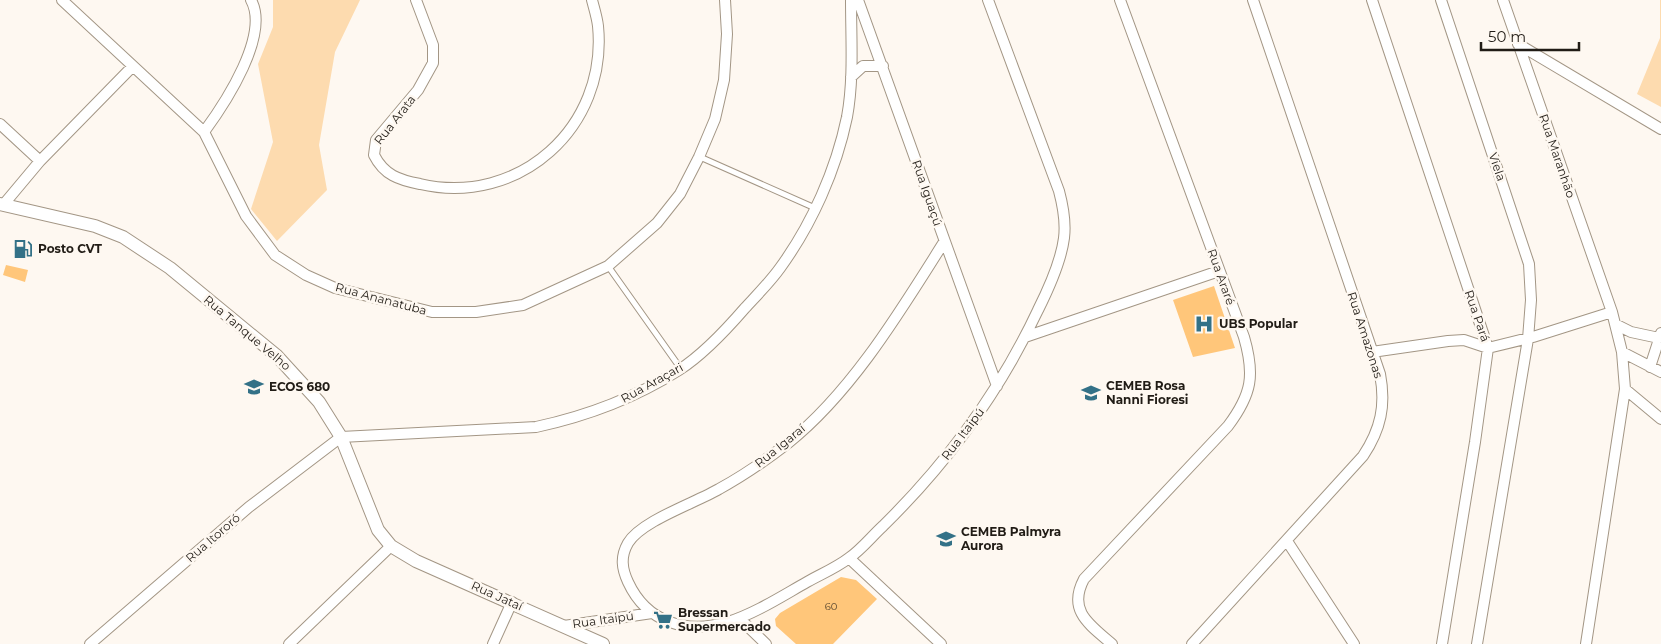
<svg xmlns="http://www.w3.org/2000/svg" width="1661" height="644" font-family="Montserrat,sans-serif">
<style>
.green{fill:#fddbaf}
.building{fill:#ffc67a}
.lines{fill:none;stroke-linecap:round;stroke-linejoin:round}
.service-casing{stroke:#a39685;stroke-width:7}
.minor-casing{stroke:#a39685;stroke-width:12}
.tertiary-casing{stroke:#a39685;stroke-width:14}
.service{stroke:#fff;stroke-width:5}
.minor{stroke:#fff;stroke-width:10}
.tertiary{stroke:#fff;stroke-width:12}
.labels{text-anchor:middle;stroke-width:5;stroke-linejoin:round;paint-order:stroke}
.number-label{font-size:10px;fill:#58462f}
.street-label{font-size:12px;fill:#211c16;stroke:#fef8f1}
.poi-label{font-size:12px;font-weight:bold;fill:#211c16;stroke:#fef8f1;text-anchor:start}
</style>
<rect width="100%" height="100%" fill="#fef8f1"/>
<path class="green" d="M 273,0 L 360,0 L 335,52 L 319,145 L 327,190 L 277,241 L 251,209 L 273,142 L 258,64 L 273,27 Z
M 1660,0 L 1661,0 L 1661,107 L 1637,94 L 1660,38 Z"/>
<path class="building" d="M 6,265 L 28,270 L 25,282 L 3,275 Z
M 1214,286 L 1235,348 L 1193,357 L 1173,300 Z
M 841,577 L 856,580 L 877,599 L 833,644 L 796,644 L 776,626 L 775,619 L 780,613 Z"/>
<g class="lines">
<g class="service-casing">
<path id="service" d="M 700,157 L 815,208
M 608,266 L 681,369"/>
</g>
<g class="minor-casing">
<path id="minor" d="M 62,0 L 204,132 L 246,216 L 275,255 L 306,275 L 335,288 L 432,312 L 476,312 L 523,305 L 608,266 L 657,223 L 680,194 L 699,157 L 715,119 L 724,80 L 727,34 L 725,0
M 416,0 L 433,45 L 433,63 L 418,90 L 376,140 L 374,155 C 384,175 399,180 420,184 C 519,207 608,127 598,26 C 597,17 594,8 592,0
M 858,0 L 997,386
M 1372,0 L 1488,348 L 1475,442 L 1442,644
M 1441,0 L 1529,264 L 1531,300 L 1528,339 L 1477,644
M 1503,0 L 1612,312 L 1622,352 L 1625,389 L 1661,419
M 1518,44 L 1661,129
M 851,77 L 863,66 L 883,66
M 0,124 L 40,161
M 204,132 C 226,102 270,35 251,0
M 4,204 L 40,161 L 133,66
M 944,242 C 901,310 852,392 788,443 C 766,460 743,476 719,489 C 695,503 641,521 628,543 C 620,557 622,569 628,582 C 647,623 686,634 728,622 C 756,613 782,596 807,582 C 821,574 836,568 849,558 C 861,550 872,536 883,526 C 947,463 1000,391 1038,310 C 1049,288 1061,262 1064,238 C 1066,222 1063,206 1059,191 L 988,0
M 1615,324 L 1631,332 L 1659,338
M 1025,337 L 1219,271
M 1372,352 L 1448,341 L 1464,340 L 1488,348 L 1533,337 L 1612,312
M 1622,352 L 1661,372
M 1650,367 L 1661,333
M 1287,541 L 1354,644
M 849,558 L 941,644
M 739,618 L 766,644
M 564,626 L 652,613
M 90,644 L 249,507 L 341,437 L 536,427 C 587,416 635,398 679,370 C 704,354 726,330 745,308 C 757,295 770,282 780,268 C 812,224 836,170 847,117 C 854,79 851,39 851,0
M 289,644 L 391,546
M 493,644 L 512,602
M 1112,644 C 1090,625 1067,611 1084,579 L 1228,426 C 1252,394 1255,375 1244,337 L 1120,0
M 1192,644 L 1363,456 C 1381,429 1386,405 1380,374 L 1253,0
M 1586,644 L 1625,389"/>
</g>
<g class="tertiary-casing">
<path id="tertiary" d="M 0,204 L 95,226 L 123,237 L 170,268 L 277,356 L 319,402 L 341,437 L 378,530 L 391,546 L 416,561 L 603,644"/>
</g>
<use href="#service" class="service"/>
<use href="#minor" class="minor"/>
<use href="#tertiary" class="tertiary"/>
</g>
<defs>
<g id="fuel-bare" transform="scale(1.5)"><path d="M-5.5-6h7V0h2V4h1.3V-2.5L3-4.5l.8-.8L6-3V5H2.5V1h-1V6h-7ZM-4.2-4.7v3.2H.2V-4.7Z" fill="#337187" stroke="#fef8f1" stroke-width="2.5" paint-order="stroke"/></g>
<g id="hospital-bare" transform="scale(1.5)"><path d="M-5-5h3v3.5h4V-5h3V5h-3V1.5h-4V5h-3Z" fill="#337187" stroke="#fef8f1" stroke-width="2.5" paint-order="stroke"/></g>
<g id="school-bare" transform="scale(1.5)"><path d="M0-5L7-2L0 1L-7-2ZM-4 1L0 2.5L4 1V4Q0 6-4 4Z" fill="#337187" stroke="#fef8f1" stroke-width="2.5" paint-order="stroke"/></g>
<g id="supermarket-bare" transform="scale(1.5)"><path d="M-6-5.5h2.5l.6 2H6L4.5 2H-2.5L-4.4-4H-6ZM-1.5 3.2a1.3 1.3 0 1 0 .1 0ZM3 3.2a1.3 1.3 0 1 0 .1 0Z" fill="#337187" stroke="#fef8f1" stroke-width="2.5" paint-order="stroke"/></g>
</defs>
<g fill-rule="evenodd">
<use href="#fuel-bare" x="23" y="249"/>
<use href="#hospital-bare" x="1204" y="324"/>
<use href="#school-bare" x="254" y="387"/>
<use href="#school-bare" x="1091" y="393"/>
<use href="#school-bare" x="946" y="539"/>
<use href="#supermarket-bare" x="663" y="620"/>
</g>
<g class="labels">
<g class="number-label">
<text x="831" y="610">60</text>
</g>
<g class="street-label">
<text transform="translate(395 120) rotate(-52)" y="4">Rua Arata</text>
<text transform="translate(1557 156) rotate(71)" y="4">Rua Maranhão</text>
<text transform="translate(1497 167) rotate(71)" y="4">Viela</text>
<text transform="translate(927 193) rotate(71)" y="4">Rua Iguaçú</text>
<text transform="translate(1221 277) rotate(70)" y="4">Rua Araré</text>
<text transform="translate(381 299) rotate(15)" y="4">Rua Ananatuba</text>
<text transform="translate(1477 316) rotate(71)" y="4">Rua Pará</text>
<text transform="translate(247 333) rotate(40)" y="4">Rua Tanque Velho</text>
<text transform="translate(1365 335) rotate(72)" y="4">Rua Amazonas</text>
<text transform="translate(652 383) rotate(-29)" y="4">Rua Araçari</text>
<text transform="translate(963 434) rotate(-53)" y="4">Rua Itaipú</text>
<text transform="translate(780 446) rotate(-39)" y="4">Rua Igaraí</text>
<text transform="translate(213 538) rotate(-41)" y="4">Rua Itororó</text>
<text transform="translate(497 596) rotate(24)" y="4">Rua Jataí</text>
<text transform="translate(603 620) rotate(-8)" y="4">Rua Itaipú</text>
</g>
<g class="poi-label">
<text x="38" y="253">Posto CVT</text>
<text x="1219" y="328">UBS Popular</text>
<text x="1106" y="390">CEMEB Rosa<tspan x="1106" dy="14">Nanni Fioresi</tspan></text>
<text x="269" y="391">ECOS 680</text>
<text x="961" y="536">CEMEB Palmyra<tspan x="961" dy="14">Aurora</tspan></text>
<text x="678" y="617">Bressan<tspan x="678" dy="14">Supermercado</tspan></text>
</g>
</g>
<path d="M1481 42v8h98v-8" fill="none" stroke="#211c16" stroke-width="2.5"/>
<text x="1488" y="42" font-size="15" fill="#211c16" stroke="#fef8f1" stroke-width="4" paint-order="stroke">50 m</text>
</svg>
